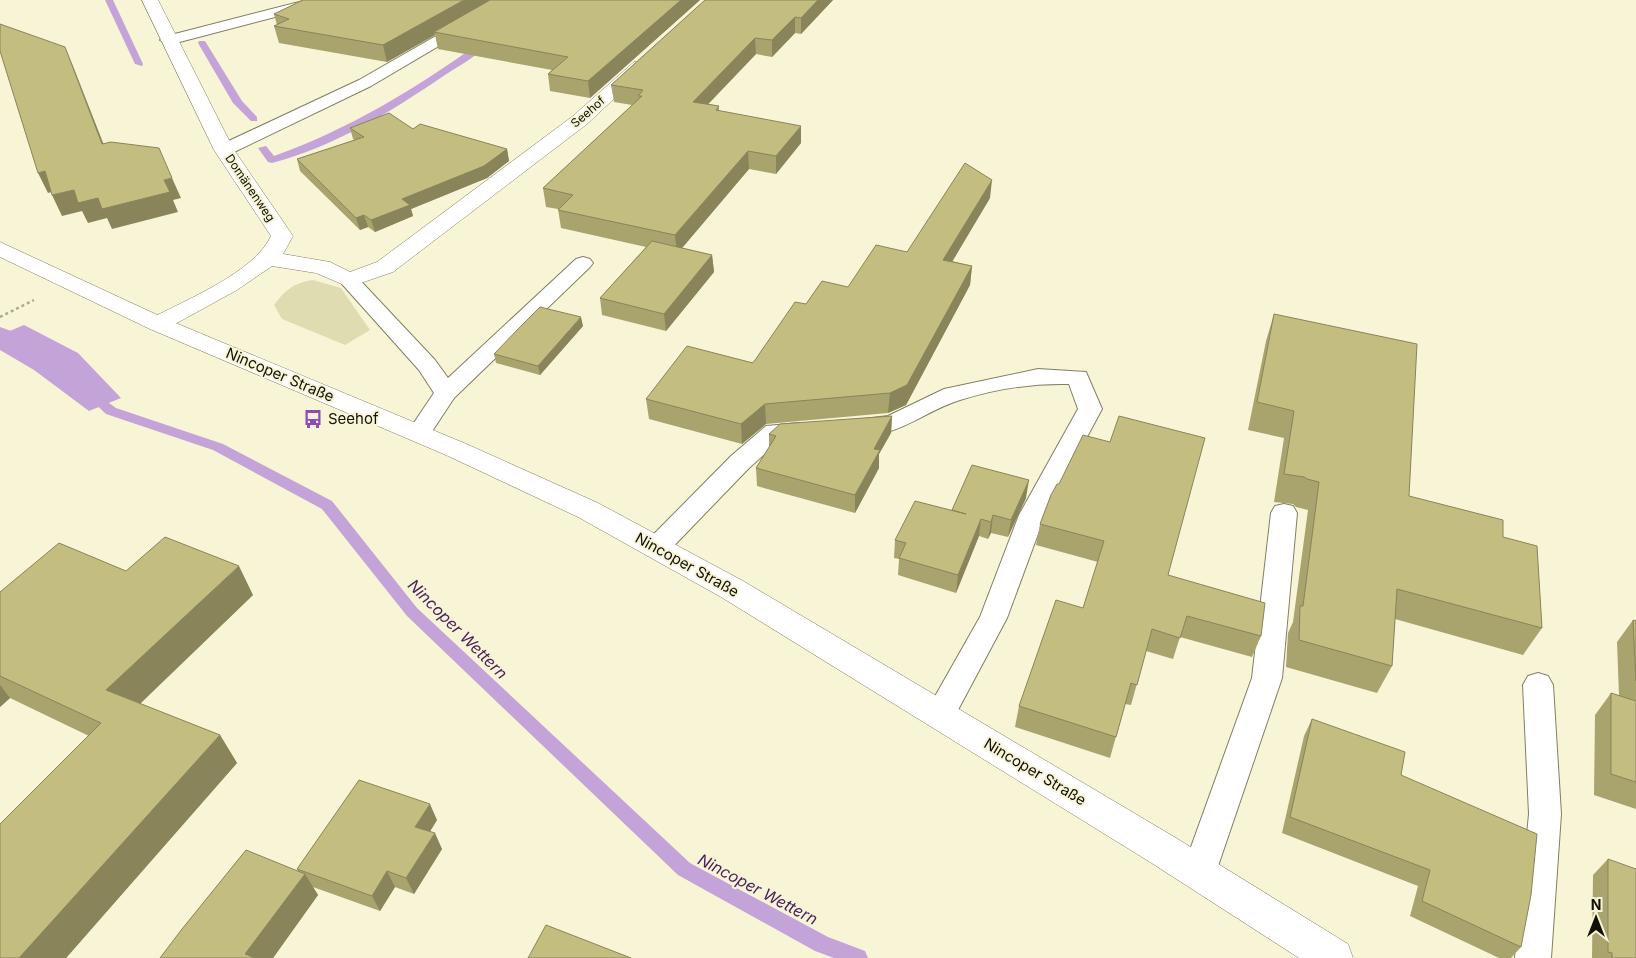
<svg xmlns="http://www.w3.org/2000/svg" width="1636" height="958" font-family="Inter,sans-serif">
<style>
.green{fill:#e0dcb1}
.water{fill:#c4a4d8}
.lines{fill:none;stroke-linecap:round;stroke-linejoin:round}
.stream{fill:#c4a4d8;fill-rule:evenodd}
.lane-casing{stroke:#817e63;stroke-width:2}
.street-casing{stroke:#817e63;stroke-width:1}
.secondary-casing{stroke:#817e63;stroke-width:1}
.path{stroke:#acaa92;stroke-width:2.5;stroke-dasharray:3 3;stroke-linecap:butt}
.lane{fill:#fff;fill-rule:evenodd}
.street{fill:#fff;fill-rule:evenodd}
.secondary{fill:#fff;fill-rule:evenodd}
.wall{fill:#a9a36e}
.shaded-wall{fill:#89845a}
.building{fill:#c4bd80;stroke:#89845a}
.labels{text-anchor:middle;stroke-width:4;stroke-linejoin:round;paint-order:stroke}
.far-street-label{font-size:12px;fill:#121107;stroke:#f8f5d7}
.street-label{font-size:15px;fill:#121107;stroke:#f8f5d7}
.poi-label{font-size:15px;fill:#121107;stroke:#f8f5d7;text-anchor:start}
.water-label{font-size:16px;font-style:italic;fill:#4b2260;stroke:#f8f5d7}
</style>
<rect width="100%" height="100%" fill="#f8f5d7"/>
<path class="green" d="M 313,280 L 341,288 L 370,330 L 345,345 L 282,319 L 274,305 C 286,289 294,283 313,280 Z"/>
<path class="water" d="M 24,325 L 78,353 L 121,398 L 89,411 L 34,370 L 0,350 L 0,335 Z"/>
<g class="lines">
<path class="stream" d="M 105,0 L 113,0 L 143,64 L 142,66 L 135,64 Z
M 199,41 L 205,41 L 242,101 L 257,117 L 257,121 L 251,121 L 233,103 L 198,43 Z
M 481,42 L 488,44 C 477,56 459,66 445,75 C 392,111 334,147 272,163 L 268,162 L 258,148 L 266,146 L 274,156 C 350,129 416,88 481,42 Z
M 0,327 L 25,336 L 27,339 L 21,343 L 0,335 Z
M 91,390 L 116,408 L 223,444 L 332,501 L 417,608 L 690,863 L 828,937 L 865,951 L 868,958 L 834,958 L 815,951 L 678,875 L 407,616 L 322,509 L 213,450 L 106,414 L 85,394 Z"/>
<g class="lane-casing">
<path id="lane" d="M 307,0 L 331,0 L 329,3 L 168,45 L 160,40 L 163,37 Z
M 499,0 L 517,0 L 371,86 L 230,154 L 218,154 L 215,150 L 218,146 L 359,80 Z
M 583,257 L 590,259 L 593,263 L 590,267 L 454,398 L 427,439 L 419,441 L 411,439 L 407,433 L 434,393 L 419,370 L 342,284 L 339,280 L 342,276 L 349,274 L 356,276 L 435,360 L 448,378 L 576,259 Z
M 1038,369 L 1086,372 L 1102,409 L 1045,515 L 1007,618 L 951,723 L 940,727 L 929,723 L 925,714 L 980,617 L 1019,515 L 1078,409 L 1069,384 C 1033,383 995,389 960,400 C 923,411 891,444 849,433 L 845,427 L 849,421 L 888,416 L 944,389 Z
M 800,423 L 808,425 L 812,431 L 808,437 L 780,440 L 749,468 L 665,555 L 656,558 L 647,555 L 643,548 L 647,541 L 731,456 L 766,426 Z
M 1284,504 L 1293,506 L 1297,513 L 1282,678 L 1216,872 L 1211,883 L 1199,888 L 1187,883 L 1182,872 L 1252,678 L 1271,513 L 1275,506 Z
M 1538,673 L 1548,676 L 1553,685 L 1561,814 L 1551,958 L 1515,958 L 1529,814 L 1523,685 L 1528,676 Z"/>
</g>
<g class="street-casing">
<path id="street" d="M 142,0 L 158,0 L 234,150 L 293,236 L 283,254 L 330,262 L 350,272 L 377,262 L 573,116 L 634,62 L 646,62 L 649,66 L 587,124 L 393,272 L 349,287 L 316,273 L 272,266 L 237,290 L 166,329 L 158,331 L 150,329 L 146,324 L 150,319 C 185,300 254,273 271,236 L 214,150 Z"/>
</g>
<g class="secondary-casing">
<path id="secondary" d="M 0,242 L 166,319 L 464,443 L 598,503 L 743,581 L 1176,838 L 1348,944 L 1353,958 L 1299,958 L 1150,862 L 721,597 L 578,517 L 446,455 L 150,329 L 0,257 Z"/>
</g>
<path class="path" d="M 0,317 L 34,300"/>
<use href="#lane" class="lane"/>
<use href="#street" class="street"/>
<use href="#secondary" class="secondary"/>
</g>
<path class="wall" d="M 700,0 L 590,98 L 550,91 L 548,74 L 552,70 L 438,49 L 435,35 L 387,62 L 279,43 L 274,26 L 277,25 L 274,14 Z
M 705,0 L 833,0 L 801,34 L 795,33 L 772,57 L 756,54 L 708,104 L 719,106 L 719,111 L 801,143 L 776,174 L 749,169 L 682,248 L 712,255 L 714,272 L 666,331 L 602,315 L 600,298 L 646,247 L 561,228 L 558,209 L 546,207 L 543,188 L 632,105 L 614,102 L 611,85 Z
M 350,128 L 413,129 L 507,149 L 509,161 L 487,178 L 411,209 L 413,216 L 375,232 L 368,227 L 360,230 L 300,171 L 297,159 L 355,140 L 353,139 Z
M 990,198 L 952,261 L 972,266 L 970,285 L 906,405 L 888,413 L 766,424 L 742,444 L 649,419 L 646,399 L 753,363 L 806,304 L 848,287 L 907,252 Z
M 1274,314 L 1409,496 L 1503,537 L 1542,628 L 1523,655 L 1395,619 L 1392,666 L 1377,693 L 1286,667 L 1288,633 L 1293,622 L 1308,510 L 1296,507 L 1293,504 L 1274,502 L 1284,438 L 1248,430 L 1266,341 Z
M 583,326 L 540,375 L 496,363 L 494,354 Z
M 892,416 L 891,433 L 879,454 L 879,468 L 855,513 L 757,486 L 756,468 L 769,447 L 769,434 Z
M 1051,495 L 1168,575 L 1261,636 L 1252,657 L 1180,637 L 1173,659 L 1146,651 L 1131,705 L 1125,704 L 1110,758 L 1015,727 L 1019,706 L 1083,608 L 1098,562 L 1036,545 L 1040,524 Z
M 1026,498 L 1008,537 L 991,533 L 988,539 L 979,536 L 956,593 L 898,575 L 899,559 L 894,558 L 895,540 L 951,510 Z
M 0,592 L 253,595 L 140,704 L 220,735 L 237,763 L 66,958 L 0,958 L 89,736 L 10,698 L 0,707 Z
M 1633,620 L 1636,621 L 1636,809 L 1594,795 L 1595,715 L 1611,693 L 1619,696 L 1617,642 Z
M 1312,719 L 1401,775 L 1521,947 L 1511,958 L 1499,958 L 1410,916 L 1418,886 L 1282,833 L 1304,736 Z
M 437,820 L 430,831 L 442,849 L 414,894 L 395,887 L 380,911 L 313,887 L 318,895 L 273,958 L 160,958 L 298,871 L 297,869 Z
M 1608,859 L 1636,958 L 1592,958 L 1593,875 Z"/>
<path class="shaded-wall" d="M 464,0 L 495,0 L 434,32 L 435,35 L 387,62 L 383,45 Z
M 681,0 L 700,0 L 590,98 L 588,81 Z
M 818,0 L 833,0 L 801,34 L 801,18 Z
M 795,17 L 795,33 L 772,57 L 772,40 Z
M 755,38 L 756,54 L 694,119 L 693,102 Z
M 65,47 L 73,66 L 111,163 L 102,144 Z
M 801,126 L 801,143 L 776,174 L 776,156 Z
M 507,149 L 509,161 L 487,178 L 411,209 L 413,216 L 375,232 L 371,220 L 402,199 Z
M 748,151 L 749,169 L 677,254 L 675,235 Z
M 45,171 L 55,191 L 48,193 L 38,173 Z
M 172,178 L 181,198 L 173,200 L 178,212 L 112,229 L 107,218 L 88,223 L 82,211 L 62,216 L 52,195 L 74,190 L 98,198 Z
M 992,180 L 990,198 L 942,279 L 943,260 Z
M 364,215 L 368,227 L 360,230 L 356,218 Z
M 712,255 L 714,272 L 666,331 L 664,314 Z
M 972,266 L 970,285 L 906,405 L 888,413 L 890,393 Z
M 581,317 L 583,326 L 540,375 L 538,366 Z
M 765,404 L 766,424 L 742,444 L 741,424 Z
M 892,416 L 891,433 L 879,454 L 879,468 L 855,513 L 855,495 L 874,449 Z
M 1029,480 L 1026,498 L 1008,537 L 1011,520 Z
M 993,515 L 991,533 L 988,539 L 991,522 Z
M 981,519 L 979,536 L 956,593 L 958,575 Z
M 239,566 L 253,595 L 125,718 L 106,690 Z
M 0,685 L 10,698 L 0,707 Z
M 220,735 L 237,763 L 66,958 L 19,958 Z
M 430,804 L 437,820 L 423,843 L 415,827 Z
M 435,833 L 442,849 L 414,894 L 406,878 Z
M 387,871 L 395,887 L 380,911 L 372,896 Z
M 305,874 L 318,895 L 273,958 L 248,958 L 245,954 Z"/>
<path class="building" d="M 303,0 L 464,0 L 383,45 L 274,26 L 289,19 L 274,14 Z
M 490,0 L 681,0 L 588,81 L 548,74 L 568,57 L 434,32 Z
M 705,0 L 818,0 L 801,18 L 795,17 L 772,40 L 755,38 L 693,102 L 719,106 L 716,110 L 801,126 L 776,156 L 748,151 L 675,235 L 558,210 L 573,195 L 543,188 L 642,96 L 638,96 L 643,90 L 611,85 Z
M 0,24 L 65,47 L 102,144 L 111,142 L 159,148 L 172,178 L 164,180 L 170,192 L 102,209 L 98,198 L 78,203 L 74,190 L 52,195 L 45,171 L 38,173 L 0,51 Z
M 389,113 L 413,129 L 420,124 L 507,149 L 484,166 L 402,199 L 410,205 L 371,220 L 364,215 L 356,218 L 297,159 L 364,137 L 350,128 Z
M 965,163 L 992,180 L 943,260 L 972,266 L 907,385 L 890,393 L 765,404 L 741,424 L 646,399 L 687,346 L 753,363 L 795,302 L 806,304 L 822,281 L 848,287 L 876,245 L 907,252 Z
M 652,241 L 712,255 L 664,314 L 600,298 Z
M 540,307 L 581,317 L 538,366 L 494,354 L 520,327 Z
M 1274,314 L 1417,344 L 1409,496 L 1503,520 L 1503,537 L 1537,546 L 1542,628 L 1397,589 L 1392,666 L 1299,640 L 1300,606 L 1303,606 L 1319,482 L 1307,479 L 1304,477 L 1284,474 L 1294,411 L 1257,402 Z
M 892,416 L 874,449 L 880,450 L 855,495 L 756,468 L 776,436 L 769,434 L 780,424 Z
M 1119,416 L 1205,438 L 1168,575 L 1265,603 L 1261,636 L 1187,616 L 1180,638 L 1152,629 L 1137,685 L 1131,683 L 1116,737 L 1019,706 L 1056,600 L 1083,608 L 1104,541 L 1040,524 L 1051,495 L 1057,484 L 1059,484 L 1083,435 L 1110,442 Z
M 972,465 L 1029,480 L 1011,520 L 993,515 L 991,522 L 981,519 L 958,575 L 899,558 L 906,543 L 895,540 L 915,501 L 966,514 L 952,510 Z
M 165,537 L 239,566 L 106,690 L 220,735 L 19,958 L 0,958 L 0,824 L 101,723 L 0,676 L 0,592 L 59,543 L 126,571 Z
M 1633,620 L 1636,621 L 1636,681 Z
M 1611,693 L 1636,701 L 1636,782 L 1611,774 Z
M 1312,719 L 1405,752 L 1401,775 L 1537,834 L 1531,895 L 1521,947 L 1422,901 L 1430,870 L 1290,817 Z
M 359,780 L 430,804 L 415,827 L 435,833 L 406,878 L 387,871 L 372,896 L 297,869 Z
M 246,850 L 305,874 L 245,954 L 255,958 L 160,958 L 182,929 Z
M 1608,859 L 1636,869 L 1636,958 L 1612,958 L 1612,953 L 1608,952 Z
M 546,925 L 631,958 L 528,958 Z"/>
<defs>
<g id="bus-bare" transform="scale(1.5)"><path d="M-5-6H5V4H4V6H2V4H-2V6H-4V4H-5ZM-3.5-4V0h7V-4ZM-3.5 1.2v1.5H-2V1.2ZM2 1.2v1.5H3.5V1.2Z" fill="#9449ba" stroke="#f8f5d7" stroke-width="2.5" paint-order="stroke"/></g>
</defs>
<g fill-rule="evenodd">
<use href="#bus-bare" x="313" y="419"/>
</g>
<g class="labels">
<g class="far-street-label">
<text transform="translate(588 112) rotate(-41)" y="4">Seehof</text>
<text transform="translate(250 188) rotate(56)" y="4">Domänenweg</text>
</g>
<g class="street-label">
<text transform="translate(280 375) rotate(23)" y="5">Nincoper Straße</text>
<text transform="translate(687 565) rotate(29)" y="5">Nincoper Straße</text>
<text transform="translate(1035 772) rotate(31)" y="5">Nincoper Straße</text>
</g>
<g class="poi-label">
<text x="328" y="424">Seehof</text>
</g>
<g class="water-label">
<text transform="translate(458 629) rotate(45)" y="6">Nincoper Wettern</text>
<text transform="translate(758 889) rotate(28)" y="6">Nincoper Wettern</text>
</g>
</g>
<g transform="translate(1596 918)" stroke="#f8f5d7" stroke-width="4" paint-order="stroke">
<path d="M0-4L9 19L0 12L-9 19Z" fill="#121107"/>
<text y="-8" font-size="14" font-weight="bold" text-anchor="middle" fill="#121107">N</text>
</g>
</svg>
